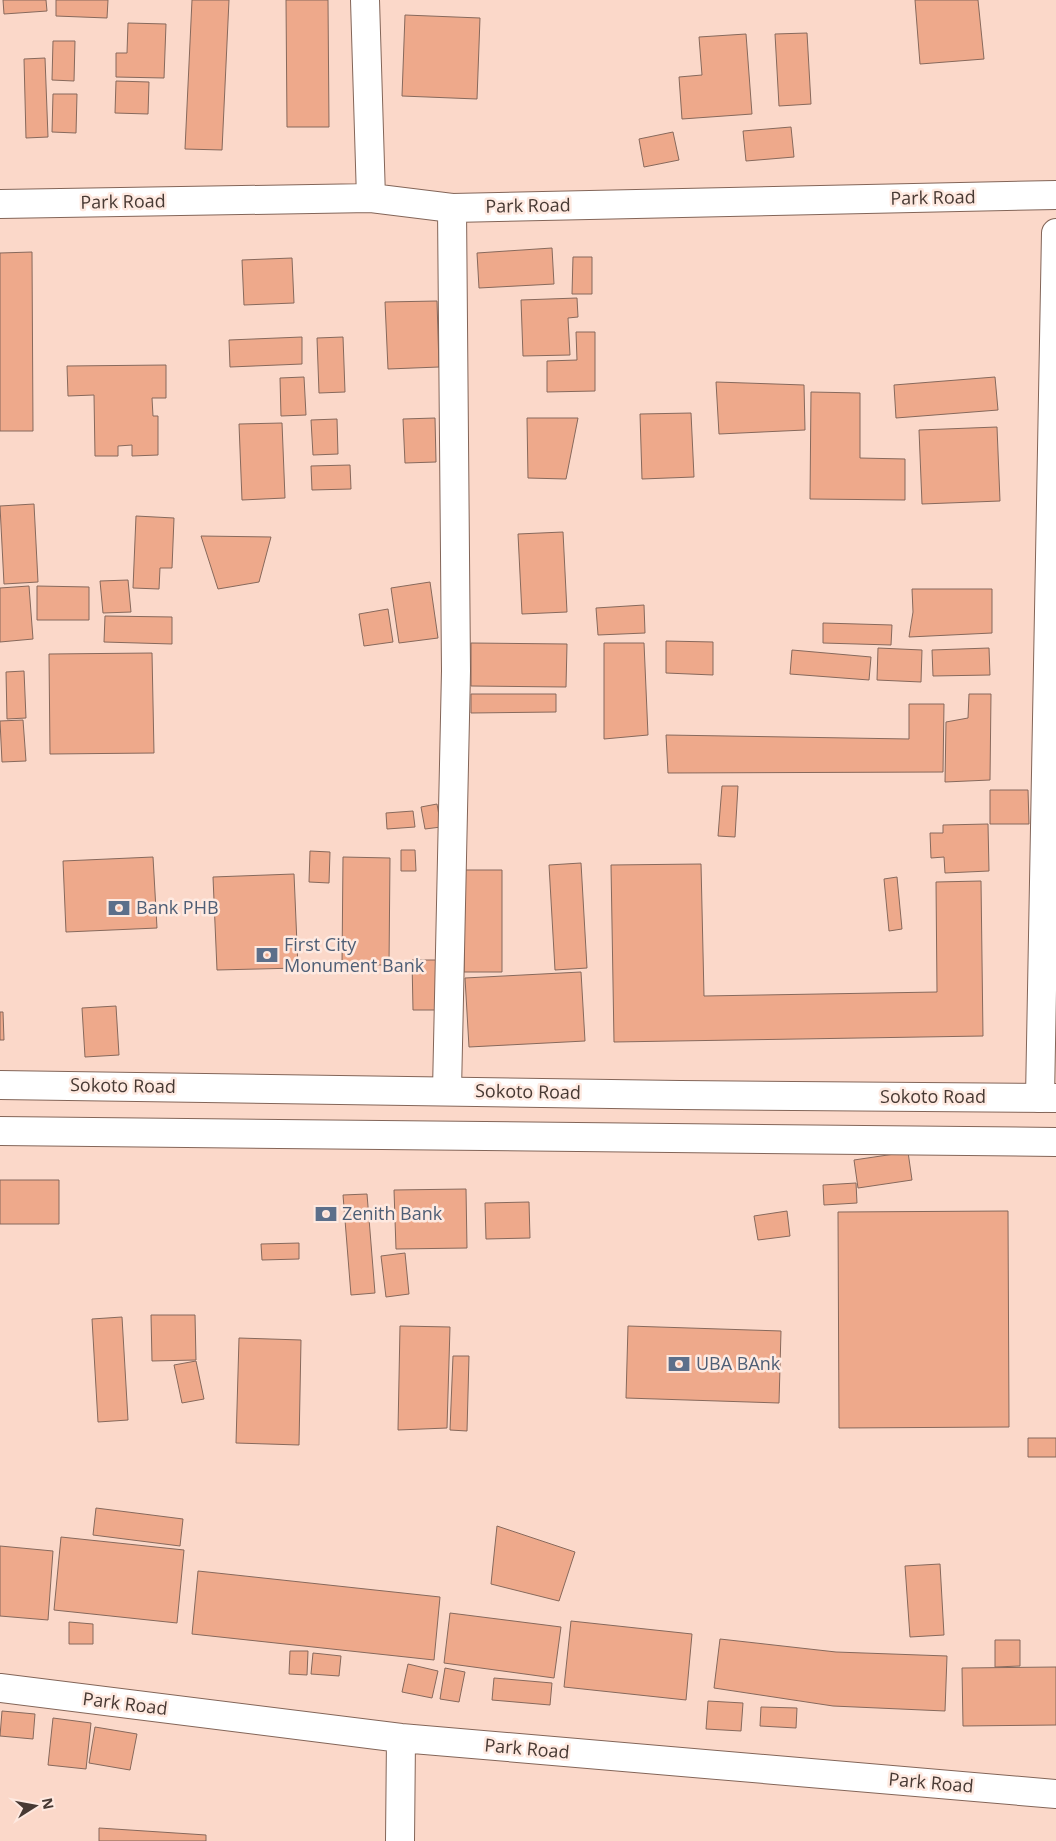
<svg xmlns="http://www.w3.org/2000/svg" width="1056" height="1841" font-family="'Open Sans',sans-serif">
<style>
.building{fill:#eea98b;stroke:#87695c}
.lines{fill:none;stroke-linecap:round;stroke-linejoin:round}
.street-casing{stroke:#836558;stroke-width:30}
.primary-casing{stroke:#836558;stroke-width:30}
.street{stroke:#fff;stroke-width:28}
.primary{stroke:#fff;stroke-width:28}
.labels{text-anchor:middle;stroke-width:5;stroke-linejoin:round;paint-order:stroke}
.street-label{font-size:18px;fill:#473933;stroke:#fee9e0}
.service-label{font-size:18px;fill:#4e5e75;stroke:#fee9e0;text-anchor:start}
</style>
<rect width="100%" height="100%" fill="#fbd8c9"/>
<path class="building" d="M 3,0 L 46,0 L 47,11 L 4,14 Z
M 56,0 L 108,0 L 107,18 L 56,16 Z
M 192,0 L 229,0 L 222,150 L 185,149 Z
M 286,0 L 328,0 L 329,127 L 287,127 Z
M 915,0 L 978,0 L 984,59 L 920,64 Z
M 405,15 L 480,18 L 477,99 L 402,96 Z
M 128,23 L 166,24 L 164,78 L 116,77 L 116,53 L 127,53 Z
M 807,33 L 811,104 L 779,106 L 775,34 Z
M 746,34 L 752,114 L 682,119 L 679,77 L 702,75 L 699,37 Z
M 53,41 L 75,41 L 74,81 L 52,80 Z
M 45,58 L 48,137 L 26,138 L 24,59 Z
M 116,81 L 149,82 L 148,114 L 115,113 Z
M 53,94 L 77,94 L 76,133 L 52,132 Z
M 791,127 L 794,157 L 746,161 L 743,131 Z
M 673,132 L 679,160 L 644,167 L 639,139 Z
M 552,248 L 554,284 L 479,288 L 477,253 Z
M 32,252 L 33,431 L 0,431 L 0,253 Z
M 573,257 L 592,257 L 592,294 L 572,294 Z
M 292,258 L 294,303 L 244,305 L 242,260 Z
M 577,298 L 578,317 L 568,318 L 570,355 L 523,356 L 521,300 Z
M 437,301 L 439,367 L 388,369 L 385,302 Z
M 576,332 L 595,332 L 595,391 L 547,392 L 547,361 L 577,360 Z
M 302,337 L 302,364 L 230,367 L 229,340 Z
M 343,337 L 345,392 L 319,393 L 317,338 Z
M 166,365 L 166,398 L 152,398 L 153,416 L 158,416 L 158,455 L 132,456 L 132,445 L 118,446 L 118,456 L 95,456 L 94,395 L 68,396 L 67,366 Z
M 304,377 L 306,415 L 281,416 L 280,378 Z
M 995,377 L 998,410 L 896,418 L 894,385 Z
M 716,382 L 804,385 L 805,430 L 719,434 Z
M 811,392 L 860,393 L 860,458 L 905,459 L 905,500 L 810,499 Z
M 691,413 L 694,477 L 642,479 L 640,414 Z
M 435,418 L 436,462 L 405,463 L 403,419 Z
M 527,418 L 578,418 L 566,479 L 528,478 Z
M 337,419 L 338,454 L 313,455 L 311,420 Z
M 282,423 L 285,498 L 242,500 L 239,424 Z
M 997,427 L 1000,501 L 922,504 L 919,430 Z
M 350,465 L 351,489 L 312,490 L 311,466 Z
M 34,504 L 38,582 L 4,584 L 0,506 Z
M 136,516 L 174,518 L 172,568 L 160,568 L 159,589 L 133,588 Z
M 563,532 L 567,612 L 522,614 L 518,534 Z
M 201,536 L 271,537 L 259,582 L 218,589 Z
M 128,580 L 131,612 L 103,613 L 100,581 Z
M 430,582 L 438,638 L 399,643 L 391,588 Z
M 29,586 L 33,639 L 0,642 L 0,588 Z
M 37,586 L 89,587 L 89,620 L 37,620 Z
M 912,589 L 992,589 L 992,633 L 909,637 L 913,612 Z
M 644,605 L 645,633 L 598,635 L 596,608 Z
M 388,609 L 393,642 L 364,646 L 359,614 Z
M 105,616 L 172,617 L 172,644 L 104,642 Z
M 823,623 L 892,625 L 891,645 L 823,643 Z
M 666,641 L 713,642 L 713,675 L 666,673 Z
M 471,643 L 567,644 L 566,687 L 471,686 Z
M 604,643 L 644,643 L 648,735 L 604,739 Z
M 878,648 L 922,650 L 921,682 L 877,680 Z
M 989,648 L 990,675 L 933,676 L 932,650 Z
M 792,650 L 871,657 L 869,680 L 790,674 Z
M 152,653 L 154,753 L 50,754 L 49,654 Z
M 24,671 L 26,718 L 7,719 L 6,672 Z
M 471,694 L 556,694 L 556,712 L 471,713 Z
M 969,694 L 991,694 L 990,780 L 945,782 L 946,722 L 968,718 Z
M 909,704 L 944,704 L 943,772 L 668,773 L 666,735 L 909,739 Z
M 23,720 L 26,761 L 2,762 L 0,721 Z
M 722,786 L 738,786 L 735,837 L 718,836 Z
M 990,790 L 1028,790 L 1029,824 L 990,824 Z
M 437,804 L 441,827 L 425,829 L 421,807 Z
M 413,811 L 415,827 L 387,829 L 386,813 Z
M 988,824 L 989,871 L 945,873 L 944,857 L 931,858 L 930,833 L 943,833 L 943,825 Z
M 401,850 L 415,850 L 416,871 L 401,871 Z
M 310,851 L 330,852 L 329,883 L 309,882 Z
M 153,857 L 157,928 L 66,932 L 63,861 Z
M 343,857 L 390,858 L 389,965 L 342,965 Z
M 581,863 L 587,968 L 555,970 L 549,865 Z
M 701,864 L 704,996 L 937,992 L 936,882 L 981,881 L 983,1036 L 614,1042 L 611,865 Z
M 465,870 L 502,870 L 502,972 L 464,972 Z
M 294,874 L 298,968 L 217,970 L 213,877 Z
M 897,877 L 902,929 L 889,931 L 884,879 Z
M 412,960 L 437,960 L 438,1010 L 413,1010 Z
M 581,972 L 585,1041 L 469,1047 L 465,978 Z
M 116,1006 L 119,1055 L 85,1057 L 82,1008 Z
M 0,1012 L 3,1012 L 4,1040 L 0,1040 Z
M 908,1152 L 912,1180 L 858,1188 L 854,1160 Z
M 0,1180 L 59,1180 L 59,1224 L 0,1224 Z
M 856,1183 L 857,1203 L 824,1205 L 823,1185 Z
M 466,1189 L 467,1248 L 396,1249 L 394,1190 Z
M 367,1194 L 375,1293 L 351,1295 L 343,1195 Z
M 529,1202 L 530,1238 L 486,1239 L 485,1203 Z
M 787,1211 L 790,1236 L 758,1240 L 754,1216 Z
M 1008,1211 L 1009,1427 L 839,1428 L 838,1212 Z
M 299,1243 L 299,1259 L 262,1260 L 261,1244 Z
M 405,1253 L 409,1294 L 386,1297 L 381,1256 Z
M 151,1315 L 195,1315 L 196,1360 L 152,1361 Z
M 122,1317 L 128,1420 L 98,1422 L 92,1319 Z
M 400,1326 L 450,1327 L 447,1428 L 398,1430 Z
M 628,1326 L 781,1331 L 779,1403 L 626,1398 Z
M 239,1338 L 301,1340 L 299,1445 L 236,1443 Z
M 453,1356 L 469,1356 L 467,1431 L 450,1430 Z
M 196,1361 L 204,1399 L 182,1403 L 174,1365 Z
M 1028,1438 L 1056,1438 L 1056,1457 L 1028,1457 Z
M 96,1508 L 183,1519 L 180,1546 L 93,1535 Z
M 497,1526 L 575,1552 L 559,1601 L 491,1584 Z
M 61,1537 L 184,1550 L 177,1623 L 54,1610 Z
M 0,1546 L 53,1551 L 48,1620 L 0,1616 Z
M 940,1564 L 944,1635 L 910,1637 L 905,1566 Z
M 198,1571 L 440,1597 L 434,1660 L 192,1634 Z
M 450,1613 L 561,1627 L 554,1678 L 444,1663 Z
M 571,1621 L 692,1634 L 686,1700 L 564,1687 Z
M 69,1622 L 93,1624 L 93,1644 L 69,1644 Z
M 720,1639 L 836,1652 L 947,1656 L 945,1711 L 833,1706 L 714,1688 Z
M 995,1640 L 1020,1640 L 1020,1666 L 995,1667 Z
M 290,1651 L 308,1651 L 307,1675 L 289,1674 Z
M 313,1653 L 341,1656 L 339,1676 L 311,1674 Z
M 408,1664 L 438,1671 L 432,1698 L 402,1692 Z
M 1056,1667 L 1056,1725 L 963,1726 L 962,1668 Z
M 445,1668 L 465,1672 L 459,1702 L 440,1699 Z
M 494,1678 L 552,1683 L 550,1705 L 492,1700 Z
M 708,1701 L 743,1703 L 741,1731 L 706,1729 Z
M 761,1707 L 797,1708 L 796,1728 L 760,1726 Z
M 2,1711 L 35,1714 L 33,1739 L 0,1736 Z
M 53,1718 L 91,1723 L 86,1769 L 48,1765 Z
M 95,1727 L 137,1734 L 130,1770 L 89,1763 Z
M 99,1828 L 206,1835 L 206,1841 L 99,1841 Z"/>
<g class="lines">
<g class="street-casing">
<path id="street" d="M 365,0 L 371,198
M 0,204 L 371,198 L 452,208 L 1056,195
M 447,1091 L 456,671 L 452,208
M 1040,1098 L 1056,233
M 0,1688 L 401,1738 L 1056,1794
M 400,1841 L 401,1738"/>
</g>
<g class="primary-casing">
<path id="primary" d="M 0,1085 L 680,1095 L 1056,1098
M 0,1131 L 1056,1142"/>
</g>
<use href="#street" class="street"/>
<use href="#primary" class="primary"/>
</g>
<defs>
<g id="bank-bare" transform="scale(1.725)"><path d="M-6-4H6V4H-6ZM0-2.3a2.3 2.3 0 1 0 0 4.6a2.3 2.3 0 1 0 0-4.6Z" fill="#5c6f8a" stroke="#fee9e0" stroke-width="2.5" paint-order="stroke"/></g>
</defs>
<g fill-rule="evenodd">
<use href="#bank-bare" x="119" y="908"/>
<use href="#bank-bare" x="267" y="955"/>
<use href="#bank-bare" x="326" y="1214"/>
<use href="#bank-bare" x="679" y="1364"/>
</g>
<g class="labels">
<g class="street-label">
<text transform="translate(933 198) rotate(-1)" y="6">Park Road</text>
<text transform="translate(123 202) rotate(-1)" y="6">Park Road</text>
<text transform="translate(528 206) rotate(-1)" y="6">Park Road</text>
<text transform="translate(123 1086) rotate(1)" y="6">Sokoto Road</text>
<text transform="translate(528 1092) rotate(1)" y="6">Sokoto Road</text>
<text x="933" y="1103">Sokoto Road</text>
<text transform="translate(125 1704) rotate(7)" y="6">Park Road</text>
<text transform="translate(527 1749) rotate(5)" y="6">Park Road</text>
<text transform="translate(931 1783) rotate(5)" y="6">Park Road</text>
</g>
<g class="service-label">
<text x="136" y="914">Bank PHB</text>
<text x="284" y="951">First City<tspan x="284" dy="21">Monument Bank</tspan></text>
<text x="342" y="1220">Zenith Bank</text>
<text x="696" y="1370">UBA BAnk</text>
</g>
</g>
<g transform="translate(35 1806) rotate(79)" stroke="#fee9e0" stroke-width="4" paint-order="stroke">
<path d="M0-4L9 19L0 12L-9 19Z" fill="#473933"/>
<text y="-8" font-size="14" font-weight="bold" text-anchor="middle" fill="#473933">N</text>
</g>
</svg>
